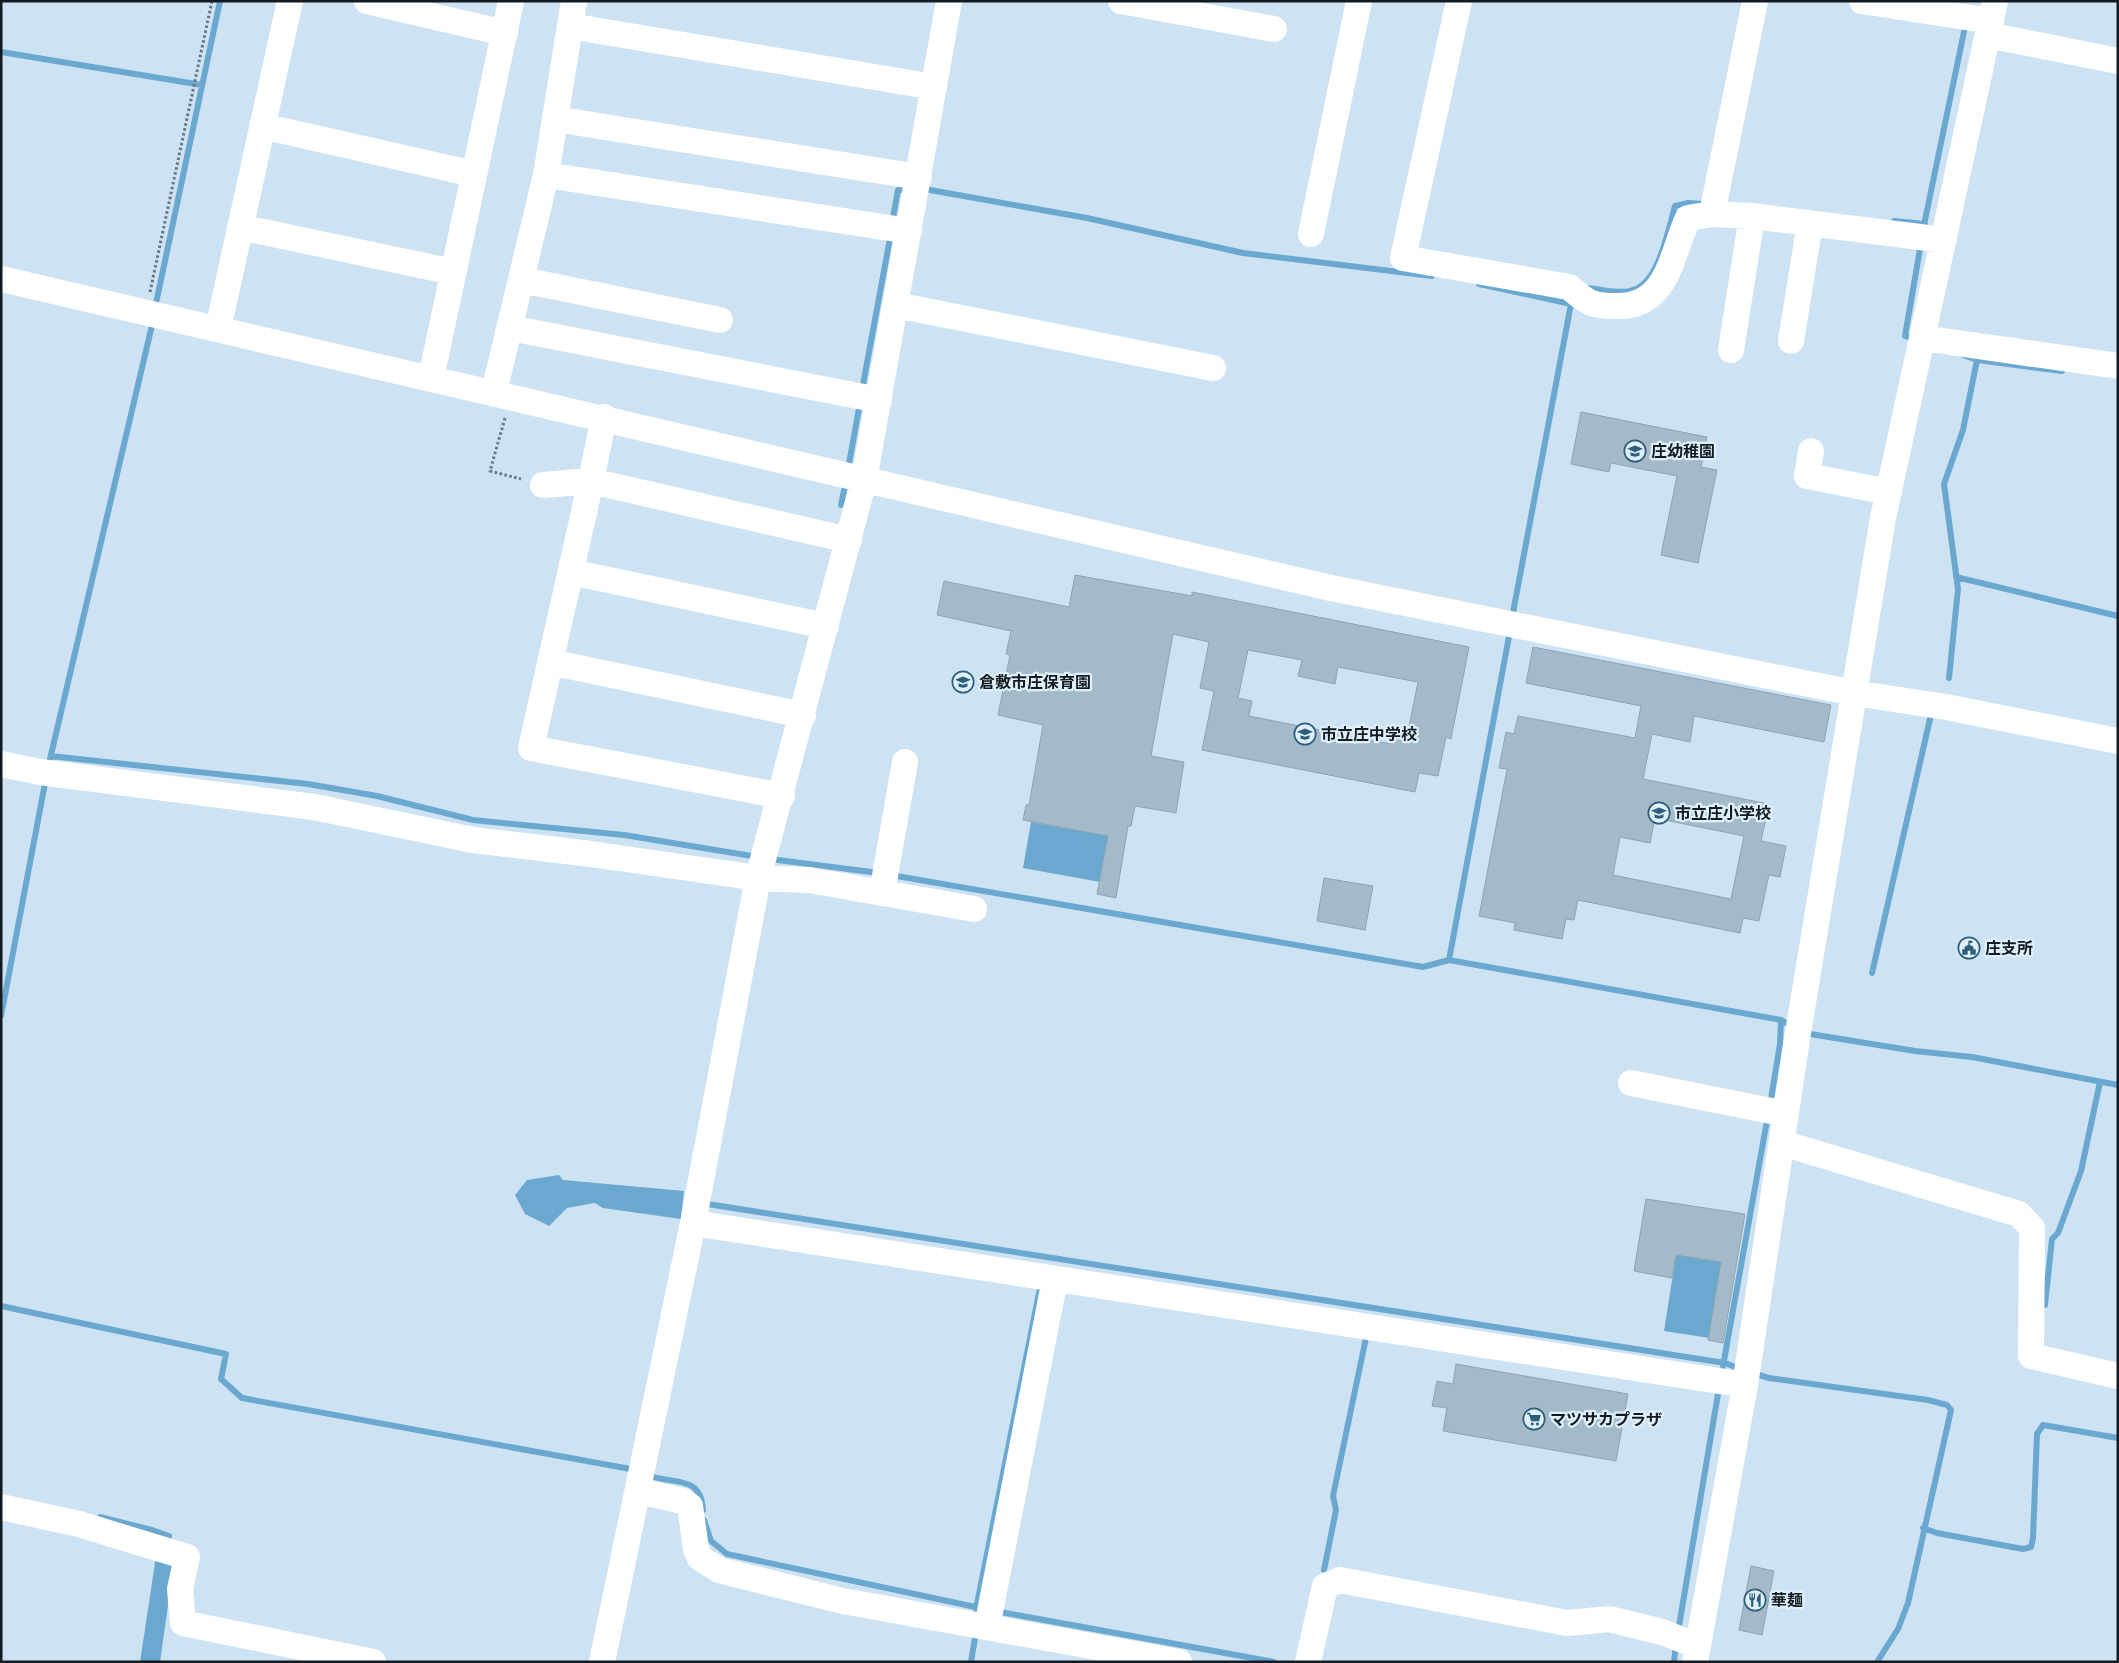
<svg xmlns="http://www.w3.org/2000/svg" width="2119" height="1663" font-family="'Playfair Display','Noto Sans JP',serif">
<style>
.water{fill:#6ba8d0}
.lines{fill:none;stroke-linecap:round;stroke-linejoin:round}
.stream{stroke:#6ba8d0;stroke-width:6}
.building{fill:#a5bac9;stroke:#8fa4b2;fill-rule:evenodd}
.path{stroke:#677580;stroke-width:3;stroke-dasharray:2.5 2.5;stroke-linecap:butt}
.minor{stroke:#fff;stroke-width:26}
.labels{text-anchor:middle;stroke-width:4.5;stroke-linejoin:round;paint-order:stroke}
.poi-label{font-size:16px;font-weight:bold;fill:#131b21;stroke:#def0fc;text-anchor:start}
</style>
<rect width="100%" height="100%" fill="#cde3f3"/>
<path class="water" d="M 1031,822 L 1108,836 L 1100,882 L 1023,868 Z
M 559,1175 L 563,1180 L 684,1191 L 681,1219 L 603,1208 L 595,1203 L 567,1208 L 549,1226 L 525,1214 L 515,1195 L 527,1180 Z
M 1676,1255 L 1721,1262 L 1709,1338 L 1664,1331 Z
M 156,1556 L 174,1563 L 160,1662 L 140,1662 Z"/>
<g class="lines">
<path class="stream" d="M 1,52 L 202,85
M 930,190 L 1087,218 L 1243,253 L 1432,276
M 1894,221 L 1925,224
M 892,223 L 898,190 L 904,190
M 1924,225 L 1966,22
M 1479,284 L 1571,304
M 1586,291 L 1589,288 C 1602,290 1624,295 1636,289 C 1660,278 1668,230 1675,206 L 1688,203 L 1704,204
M 155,308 L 220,1
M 1908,337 L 1905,336 L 1921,243
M 1977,360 L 2062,371
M 862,390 L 891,233
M 848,469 L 860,403
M 841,505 L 846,481
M 1956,577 L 2118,616
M 1512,618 L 1571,304 L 1575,301
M 1949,678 L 1958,589 L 1944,484 L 1963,430 L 1977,360 L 1963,355
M 51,756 L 308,784 L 377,796 L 473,820 L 624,835 L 758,857
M 50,759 L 153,321
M 770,859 L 879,873
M 891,875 L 1423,967 L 1449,960 L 1781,1020 L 1793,1027
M 1449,960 L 1510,631
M 1872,973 L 1930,719
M 1,1016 L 46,778
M 1804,1033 L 1915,1051 L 1972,1057 L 2118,1085
M 1770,1105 L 1780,1044 L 1781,1020
M 701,1203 L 1725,1363 L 1740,1369
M 2045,1305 L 2052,1239 L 2058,1233 L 2081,1171 L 2100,1082
M 1,1306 L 226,1354 L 221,1379 L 242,1398 L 636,1470
M 1723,1366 L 1768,1115
M 1752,1373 L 1769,1378 L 1928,1400 L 1947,1405 L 1951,1410 L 1908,1603 L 1898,1629 L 1877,1662
M 647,1475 C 673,1485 701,1474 703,1510
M 100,1517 L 152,1530 L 169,1536 L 168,1544
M 704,1520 L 711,1541 L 727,1554 L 985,1609
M 1923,1528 L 1937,1533 L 2023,1549 L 2031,1547 L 2033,1538 L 2037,1434 L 2043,1425 L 2118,1438
M 1324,1570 L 1336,1510 L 1333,1496 L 1367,1333
M 976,1609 L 1041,1283
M 995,1611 L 1274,1662
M 1678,1632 L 1719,1388
M 971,1662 L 976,1632
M 1674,1662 L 1676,1644"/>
</g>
<path class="building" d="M 1581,412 L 1707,437 L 1701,467 L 1717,470 L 1698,563 L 1661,555 L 1677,476 L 1611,463 L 1609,472 L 1571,464 Z
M 1075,575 L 1192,596 L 1192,592 L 1469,647 L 1451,739 L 1446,737 L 1438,776 L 1419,773 L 1415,792 L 1202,750 L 1214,691 L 1200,688 L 1209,642 L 1173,634 L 1151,756 L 1184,762 L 1176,813 L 1135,806 L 1131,826 L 1128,826 L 1116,898 L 1097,894 L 1108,836 L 1023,820 L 1026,805 L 1029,805 L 1043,725 L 998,715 L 1010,655 L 1006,654 L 1011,631 L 937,615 L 944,581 L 1069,607 ZM 1248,650 L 1302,660 L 1298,676 L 1335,684 L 1338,667 L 1418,682 L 1408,732 L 1394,730 L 1391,744 L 1249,716 L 1252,701 L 1238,698 Z
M 1533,647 L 1831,705 L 1824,742 L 1694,716 L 1690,742 L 1652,734 L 1643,779 L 1769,804 L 1761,841 L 1786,846 L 1780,877 L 1769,875 L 1759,921 L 1743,918 L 1740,933 L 1578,900 L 1574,920 L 1566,919 L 1562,939 L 1514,930 L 1515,923 L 1479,916 L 1507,769 L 1499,768 L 1506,732 L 1514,734 L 1518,716 L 1635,738 L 1641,706 L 1526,683 ZM 1655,818 L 1744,836 L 1731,899 L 1613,875 L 1620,837 L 1650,843 Z
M 1324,878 L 1373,886 L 1365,930 L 1317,921 Z
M 1646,1199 L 1745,1214 L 1723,1343 L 1708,1340 L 1721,1262 L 1676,1255 L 1672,1278 L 1634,1271 Z
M 1456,1364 L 1628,1394 L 1616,1461 L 1443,1431 L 1447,1408 L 1432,1406 L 1437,1381 L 1453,1384 Z
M 1751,1566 L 1774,1571 L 1762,1635 L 1739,1630 Z"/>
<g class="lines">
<path class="path" d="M 150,292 L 212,1
M 505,418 L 490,471 L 521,479"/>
<path class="minor" d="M 367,1 L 505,33
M 1121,1 L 1274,29
M 1459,1 L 1403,258 L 1569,287 C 1588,303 1591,306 1617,306 C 1668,307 1671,255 1688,218 L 1712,214 L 1752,216 L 1944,240
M 1862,1 L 1991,21
M 570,26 L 934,87
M 1988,35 L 2118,61
M 555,119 L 919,177
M 262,126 L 474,174
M 546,175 L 909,231
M 1712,214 L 1755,1
M 240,227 L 453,272
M 1311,234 L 1359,1
M 1,279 L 1331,588 L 1854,693 L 1946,707 L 2118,741
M 522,280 L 720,320
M 896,305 L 1213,368
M 510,328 L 879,400
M 218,329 L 290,1
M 1922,338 L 2118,366
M 1791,341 L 1810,223
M 1731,350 L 1752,216
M 431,378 L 511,1
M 494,392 L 546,175 L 574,1
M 604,417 L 591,481 L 531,748 L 782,796
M 1811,451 L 1807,476 L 1889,492
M 543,485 L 591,481 L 849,540
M 571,572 L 826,626
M 550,662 L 803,715
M 1,764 L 40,772 L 314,807 L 473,840 L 591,854 L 758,878 L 809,880 L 974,909
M 882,893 L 905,762
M 1631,1083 L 1786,1114
M 1782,1143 L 2019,1214 L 2032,1228 L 2031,1356 L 2118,1376
M 693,1223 L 1745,1385
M 639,1491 L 683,1501 L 690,1506 L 696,1549 L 700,1558 L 719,1570 L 843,1601 L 1179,1662
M 1,1507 L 79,1524 L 187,1557 L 180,1589 L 183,1623 L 373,1662
M 987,1627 L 1055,1279
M 602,1662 L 693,1223 L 758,878 L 864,480 L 949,1
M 1308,1662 L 1325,1586 L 1340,1580 L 1567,1623 L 1609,1619 L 1662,1632 L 1698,1646
M 1695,1662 L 1745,1385 L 1797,1039 L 1883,518 L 1995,1"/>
</g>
<defs>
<g id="school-ring" transform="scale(1.125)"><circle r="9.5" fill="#def0fc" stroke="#2e5e7c" stroke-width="1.5"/><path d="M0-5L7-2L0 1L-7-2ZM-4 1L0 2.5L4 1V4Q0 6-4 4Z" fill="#2e5e7c"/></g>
<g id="civic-ring" transform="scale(1.125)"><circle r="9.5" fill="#def0fc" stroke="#2e5e7c" stroke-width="1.5"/><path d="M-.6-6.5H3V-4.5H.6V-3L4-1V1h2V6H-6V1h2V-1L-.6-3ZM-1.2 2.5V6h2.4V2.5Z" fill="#2e5e7c"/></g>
<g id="supermarket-ring" transform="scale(1.125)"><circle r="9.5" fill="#def0fc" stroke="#2e5e7c" stroke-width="1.5"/><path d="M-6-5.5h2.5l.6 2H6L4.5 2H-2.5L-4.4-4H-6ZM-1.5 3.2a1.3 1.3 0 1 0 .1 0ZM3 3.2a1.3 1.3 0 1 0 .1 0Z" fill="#2e5e7c"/></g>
<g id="restaurant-ring" transform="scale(1.125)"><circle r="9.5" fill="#def0fc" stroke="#2e5e7c" stroke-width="1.5"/><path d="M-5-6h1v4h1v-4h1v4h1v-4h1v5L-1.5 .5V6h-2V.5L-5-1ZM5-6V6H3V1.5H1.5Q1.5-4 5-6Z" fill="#2e5e7c"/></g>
</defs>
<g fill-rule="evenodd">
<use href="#school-ring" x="1635" y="451"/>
<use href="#school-ring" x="963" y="682"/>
<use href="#school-ring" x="1305" y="734"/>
<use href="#school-ring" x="1659" y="813"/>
<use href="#civic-ring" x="1969" y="948"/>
<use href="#supermarket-ring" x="1534" y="1419"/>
<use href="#restaurant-ring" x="1755" y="1600"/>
</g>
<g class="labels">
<g class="poi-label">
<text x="1651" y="457">庄幼稚園</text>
<text x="979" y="688">倉敷市庄保育園</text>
<text x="1321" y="740">市立庄中学校</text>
<text x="1675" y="819">市立庄小学校</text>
<text x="1985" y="954">庄支所</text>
<text x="1550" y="1425">マツサカプラザ</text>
<text x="1771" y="1606">華麺</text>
</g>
</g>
<rect width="2119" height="1663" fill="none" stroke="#131b21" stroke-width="5"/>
</svg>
